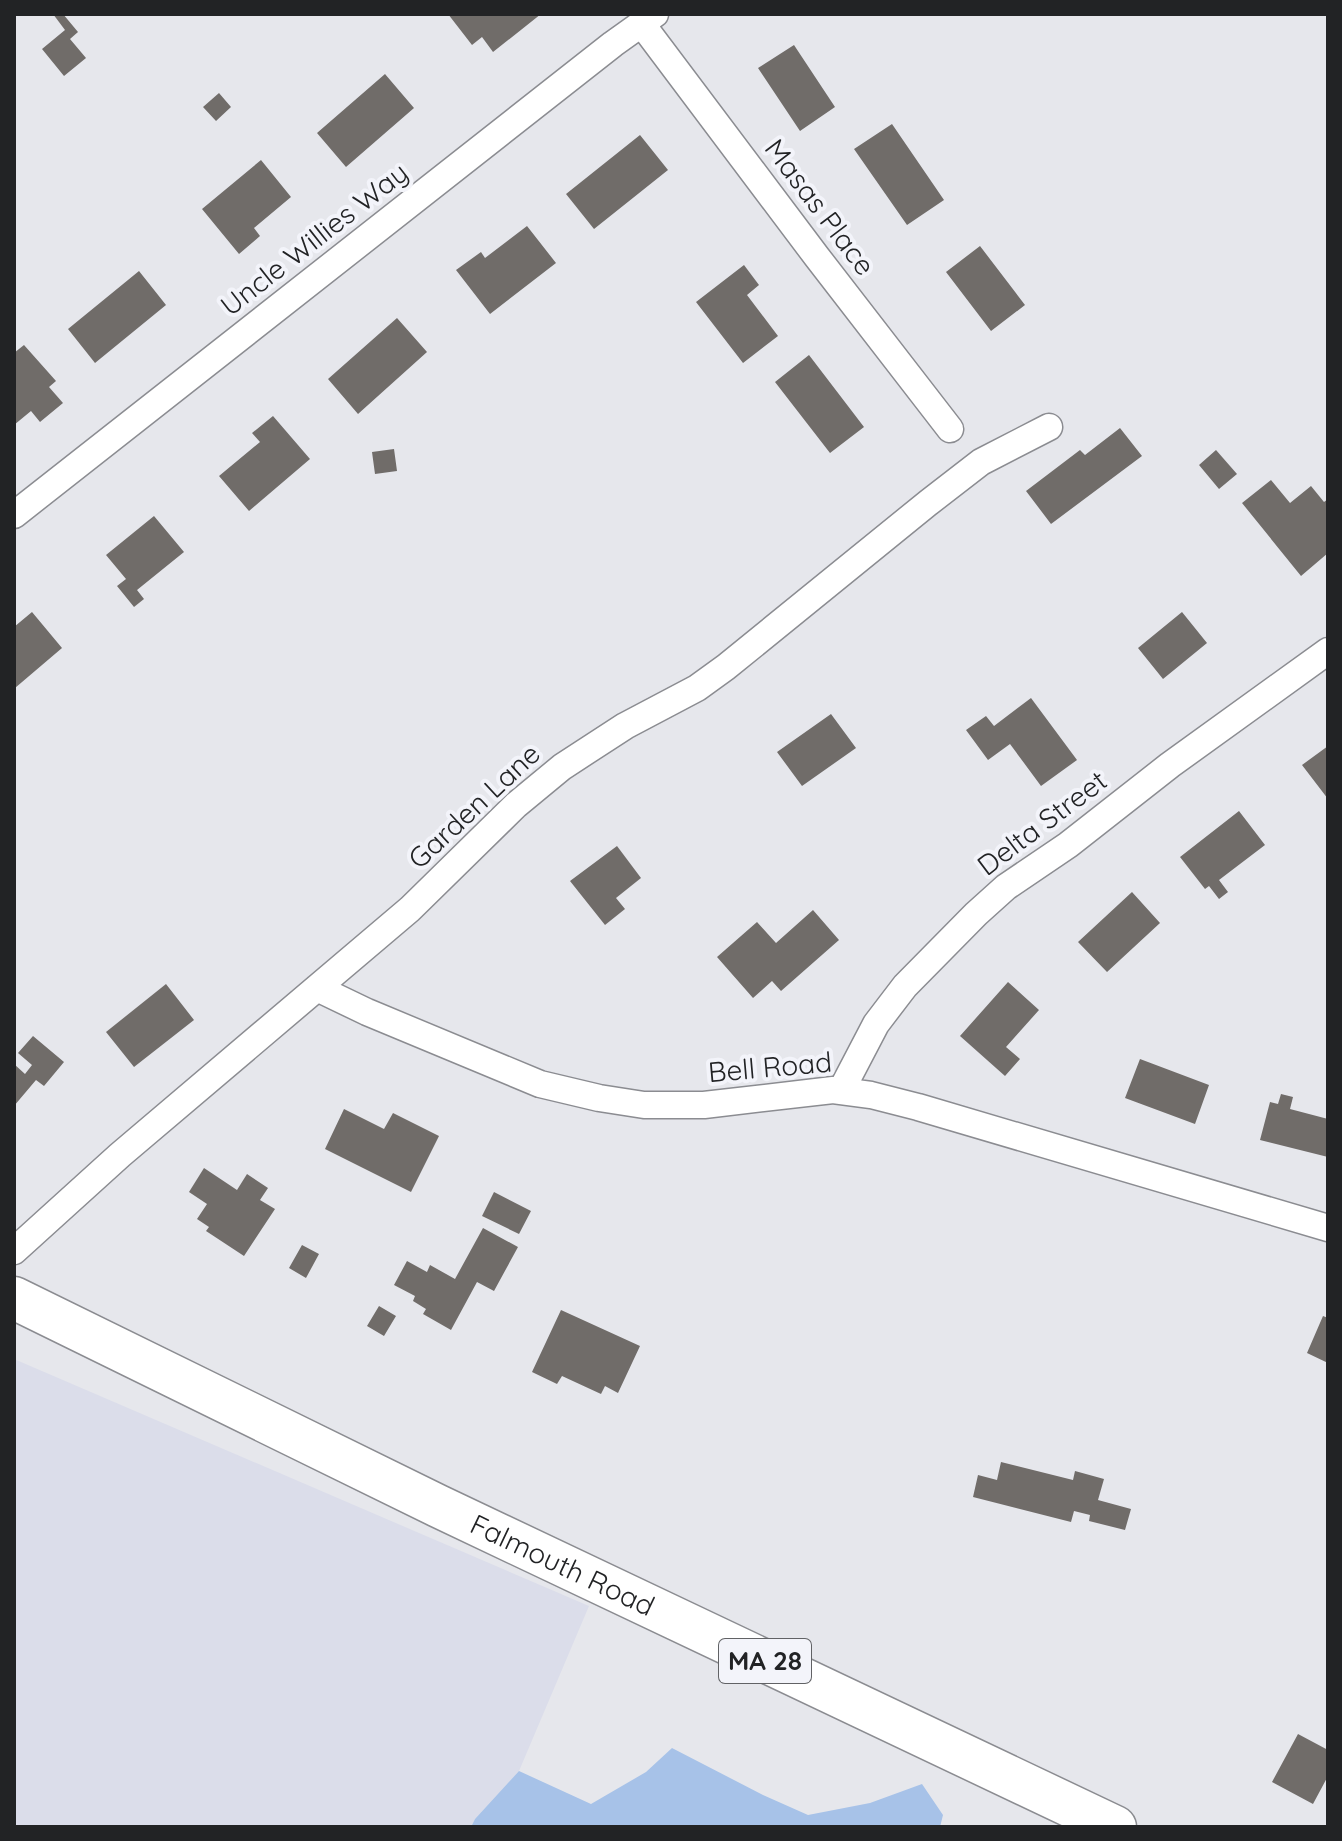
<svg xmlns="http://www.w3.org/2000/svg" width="1342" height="1841" font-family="Quicksand,sans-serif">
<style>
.built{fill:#dbddea}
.water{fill:#a7c2e8}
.building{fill:#706c69}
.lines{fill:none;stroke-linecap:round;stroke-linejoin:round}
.minor-casing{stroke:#8b8c91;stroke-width:29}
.primary-casing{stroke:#8b8c91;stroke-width:45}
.minor{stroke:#fff;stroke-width:26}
.primary{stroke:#fff;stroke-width:42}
.labels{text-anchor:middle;stroke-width:8;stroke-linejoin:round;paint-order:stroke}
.shield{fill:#f3f4fa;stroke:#616265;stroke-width:2}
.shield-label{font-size:26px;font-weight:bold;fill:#222325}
.street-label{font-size:28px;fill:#222325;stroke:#f3f4fa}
</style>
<rect width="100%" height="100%" fill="#e6e7ec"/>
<path class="built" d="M 14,1359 L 589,1606 L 519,1771 L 475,1819 L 471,1827 L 14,1827 Z"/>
<path class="water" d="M 672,1748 L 763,1795 L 808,1815 L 870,1803 L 922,1784 L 943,1815 L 940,1827 L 471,1827 L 475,1819 L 519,1771 L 591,1804 L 646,1772 Z"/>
<path class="building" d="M 53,14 L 63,14 L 78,32 L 70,39 L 86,58 L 64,76 L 42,49 L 65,30 Z
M 448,14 L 541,14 L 493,52 L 482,37 L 472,45 Z
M 794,45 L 835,107 L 800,131 L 758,68 Z
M 385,74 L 414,108 L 346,167 L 317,133 Z
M 219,93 L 231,107 L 216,121 L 203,107 Z
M 892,124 L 944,200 L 907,225 L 854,149 Z
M 640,135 L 668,170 L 594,229 L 566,194 Z
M 261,160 L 291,197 L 254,228 L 260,236 L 239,254 L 202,209 Z
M 527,226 L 556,263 L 490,314 L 456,270 L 481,252 L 485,258 Z
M 980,246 L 1025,305 L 991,331 L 946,272 Z
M 744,265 L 759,285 L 747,295 L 778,336 L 743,363 L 696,302 Z
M 139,271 L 166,305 L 95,363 L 68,329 Z
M 397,318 L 427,352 L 358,414 L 328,379 Z
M 24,345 L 56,381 L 49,387 L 63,403 L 40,422 L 31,411 L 14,425 L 14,353 Z
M 809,355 L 864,427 L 830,453 L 775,382 Z
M 273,416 L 310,459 L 249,511 L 219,476 L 260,442 L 252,433 Z
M 1120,428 L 1142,456 L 1051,524 L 1026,491 L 1080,450 L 1085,455 Z
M 394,449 L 397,471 L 375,474 L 372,452 Z
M 1216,450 L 1237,474 L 1219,489 L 1199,465 Z
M 1271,480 L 1290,503 L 1311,486 L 1324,502 L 1328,499 L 1328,553 L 1301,576 L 1242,503 Z
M 154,516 L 184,552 L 137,590 L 144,599 L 134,607 L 117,586 L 126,579 L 106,555 Z
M 32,612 L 62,648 L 15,688 L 14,627 Z
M 1182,612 L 1207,643 L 1163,679 L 1138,648 Z
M 1031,698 L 1077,760 L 1041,786 L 1010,744 L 988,760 L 966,730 L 986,716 L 994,726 Z
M 831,714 L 856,748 L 802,786 L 777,752 Z
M 1328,746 L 1328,799 L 1302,765 Z
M 1239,811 L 1265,845 L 1219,880 L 1228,892 L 1219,899 L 1209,886 L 1205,889 L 1180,857 Z
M 617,846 L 641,878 L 616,898 L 625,909 L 605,925 L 570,881 Z
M 1132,892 L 1160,923 L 1107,972 L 1078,942 Z
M 813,910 L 839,940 L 781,991 L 772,981 L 753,998 L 717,957 L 757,922 L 776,943 Z
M 1008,982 L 1039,1010 L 1006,1047 L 1020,1059 L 1005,1076 L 960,1036 Z
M 166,984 L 194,1020 L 134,1067 L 106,1032 Z
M 33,1036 L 64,1062 L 44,1086 L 36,1080 L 14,1106 L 14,1064 L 25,1074 L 32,1065 L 18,1053 Z
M 1140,1059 L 1209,1085 L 1195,1124 L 1125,1098 Z
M 1281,1094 L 1293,1097 L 1290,1109 L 1328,1119 L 1328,1157 L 1260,1140 L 1270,1102 L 1278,1104 Z
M 344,1109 L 384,1129 L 393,1113 L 439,1136 L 411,1192 L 325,1149 Z
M 204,1168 L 237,1190 L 247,1174 L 268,1188 L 260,1200 L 275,1209 L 244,1256 L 206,1231 L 209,1227 L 197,1219 L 207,1204 L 189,1192 Z
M 494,1192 L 531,1211 L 519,1234 L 482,1216 Z
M 483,1228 L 518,1247 L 494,1291 L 477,1282 L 451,1330 L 423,1314 L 426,1309 L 413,1301 L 415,1296 L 394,1285 L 407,1261 L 427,1272 L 430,1265 L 455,1279 Z
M 302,1245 L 319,1254 L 306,1278 L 289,1268 Z
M 379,1306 L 396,1316 L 384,1336 L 367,1326 Z
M 561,1310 L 640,1346 L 618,1393 L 605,1386 L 601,1394 L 562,1376 L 557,1384 L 532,1372 Z
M 1323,1316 L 1328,1318 L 1328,1363 L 1307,1353 Z
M 1001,1462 L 1073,1480 L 1075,1471 L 1104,1479 L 1098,1500 L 1131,1509 L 1125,1530 L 1089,1521 L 1090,1515 L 1074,1511 L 1071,1522 L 973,1497 L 978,1475 L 997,1480 Z
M 1298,1734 L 1328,1750 L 1328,1776 L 1313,1804 L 1272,1782 Z"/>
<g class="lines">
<g class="minor-casing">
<path id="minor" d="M 641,23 L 817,257 L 950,429
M 14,515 L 613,44 L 655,14
M 317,988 L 367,1012 L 540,1084 L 599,1098 L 644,1105 L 704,1105 L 833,1090 L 871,1095 L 918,1107 L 1328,1228
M 841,1091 L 876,1024 L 905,986 L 976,914 L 1006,887 L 1068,845 L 1170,765 L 1328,651
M 14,1251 L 120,1155 L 410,909 L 516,805 L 562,767 L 625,726 L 697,688 L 726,667 L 928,503 L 981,462 L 1049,427"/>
</g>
<g class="primary-casing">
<g id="primary">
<path id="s1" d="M 14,1298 L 438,1506 L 1115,1827"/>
</g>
</g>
<use href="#minor" class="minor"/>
<use href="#primary" class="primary"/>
</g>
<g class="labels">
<rect class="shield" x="719" y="1639" width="92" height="44" rx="6"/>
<g class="shield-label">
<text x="765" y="1670">MA 28</text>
</g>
<g class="street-label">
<text transform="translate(820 207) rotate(53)" y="10">Masas Place</text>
<text transform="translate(314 239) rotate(-38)" y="10">Uncle Willies Way</text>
<text transform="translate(474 806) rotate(-43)" y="10">Garden Lane</text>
<text transform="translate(1042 823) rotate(-37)" y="10">Delta Street</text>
<text transform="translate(770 1067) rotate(-5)" y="10">Bell Road</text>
<text dy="10" stroke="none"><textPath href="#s1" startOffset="610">Falmouth Road</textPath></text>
</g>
</g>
<rect width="1342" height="1841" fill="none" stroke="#222325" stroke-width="32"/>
</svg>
